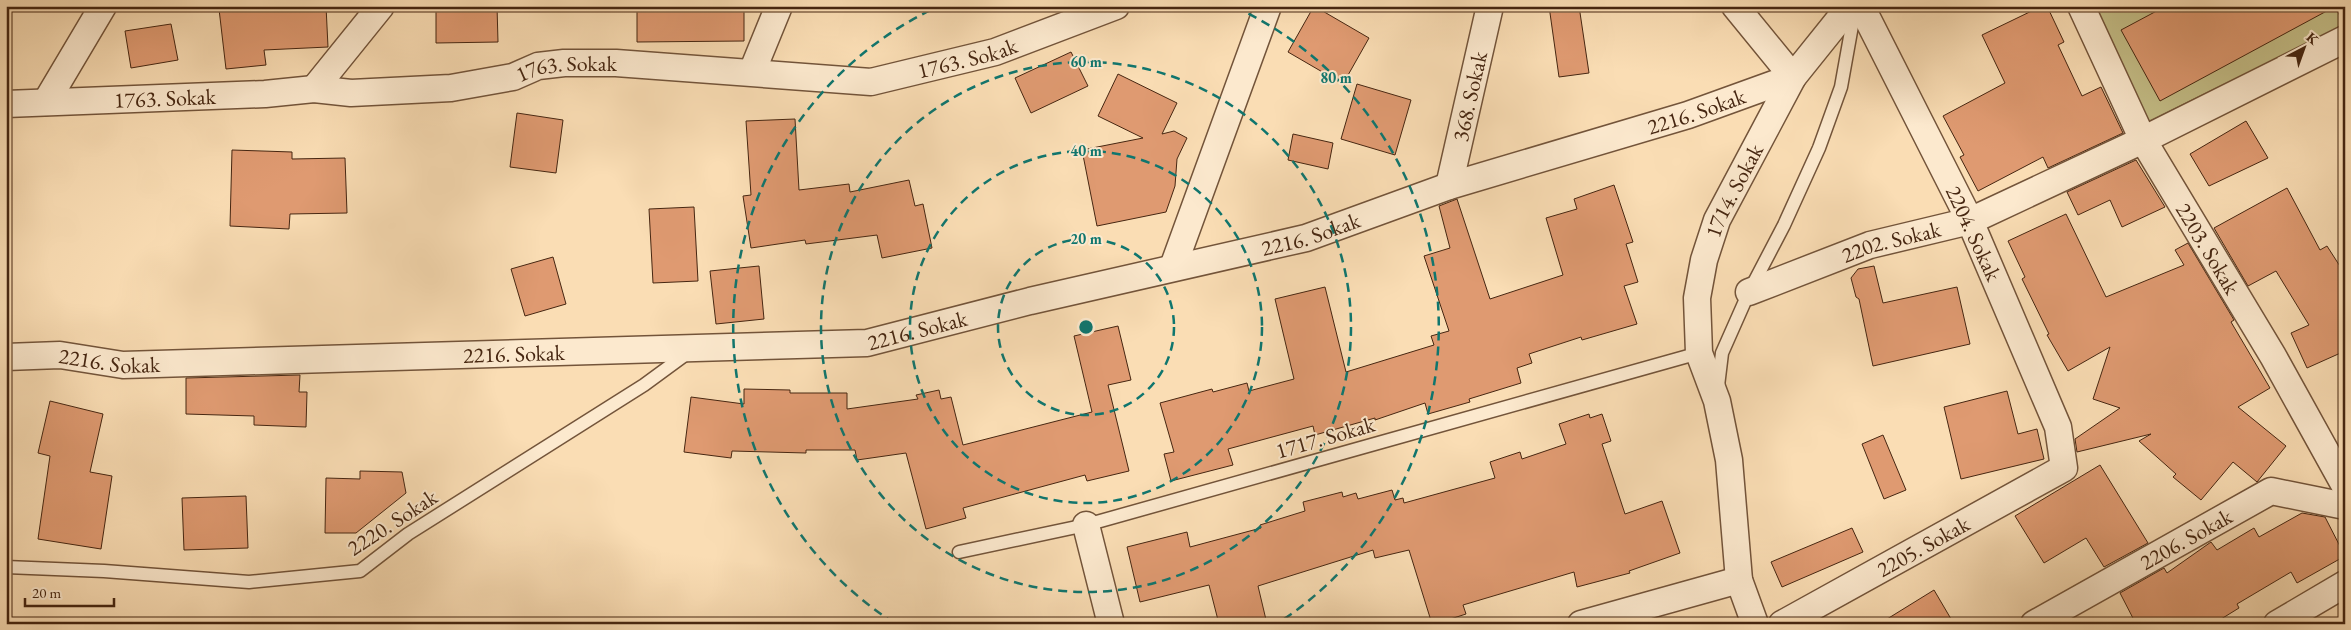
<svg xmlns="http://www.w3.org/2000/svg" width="2351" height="630" font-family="'EB Garamond',serif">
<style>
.green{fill:#c5bf88;stroke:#86724c}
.building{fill:#df9a71;stroke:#462611}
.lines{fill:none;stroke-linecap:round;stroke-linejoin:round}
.service-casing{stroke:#73543a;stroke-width:15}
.minor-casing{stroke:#73543a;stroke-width:29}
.service{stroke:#fce9ce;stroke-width:12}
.minor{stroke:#fce9ce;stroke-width:26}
.ring{fill:none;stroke:#0f766e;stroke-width:2.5;stroke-dasharray:9 6}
.labels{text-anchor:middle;stroke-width:4;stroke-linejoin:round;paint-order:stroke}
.street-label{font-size:22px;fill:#462611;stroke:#fce9ce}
.centre{fill:#0f766e;stroke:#fce9ce;stroke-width:2.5}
.ring-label{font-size:15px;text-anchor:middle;font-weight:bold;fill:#0f766e;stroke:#fce9ce;stroke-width:4;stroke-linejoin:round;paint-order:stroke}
</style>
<rect width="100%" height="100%" fill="#faddb4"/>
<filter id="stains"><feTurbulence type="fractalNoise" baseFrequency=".004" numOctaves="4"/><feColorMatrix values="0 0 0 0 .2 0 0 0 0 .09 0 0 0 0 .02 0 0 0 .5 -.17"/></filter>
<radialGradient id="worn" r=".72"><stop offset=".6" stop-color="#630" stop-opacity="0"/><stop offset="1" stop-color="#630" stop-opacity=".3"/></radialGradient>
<path class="green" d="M 2092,6 L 2335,6 L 2344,25 L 2149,121 Z"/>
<path class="building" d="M 244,6 L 326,6 L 328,47 L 264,50 L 266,65 L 226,69 L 219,9 Z
M 436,6 L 497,6 L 498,42 L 436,43 Z
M 637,6 L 744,6 L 744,41 L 637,42 Z
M 1314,6 L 1369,38 L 1343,84 L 1288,52 Z
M 1549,6 L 1579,6 L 1589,73 L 1559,77 Z
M 2042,6 L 2047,6 L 2064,42 L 2058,45 L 2082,96 L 2101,87 L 2123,133 L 2048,168 L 2043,157 L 1978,191 L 1960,157 L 1964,155 L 1943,116 L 2005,83 L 1982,35 Z
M 2166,6 L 2336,6 L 2160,101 L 2121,30 Z
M 171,24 L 178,60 L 131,68 L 125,31 Z
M 1071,52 L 1088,86 L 1031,113 L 1015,78 Z
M 1118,74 L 1177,103 L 1162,134 L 1174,131 L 1187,138 L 1177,159 L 1175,186 L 1166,212 L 1097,226 L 1082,150 L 1143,138 L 1098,116 Z
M 1357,84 L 1411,100 L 1395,155 L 1341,139 Z
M 517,113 L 563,120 L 556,173 L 510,167 Z
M 795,119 L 799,190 L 849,184 L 850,192 L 909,180 L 915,206 L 923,204 L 932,248 L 882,258 L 877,235 L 806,244 L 805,240 L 751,248 L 743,196 L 751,195 L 746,121 Z
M 2246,121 L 2268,158 L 2209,186 L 2190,154 Z
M 1293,134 L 1333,143 L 1328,169 L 1288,160 Z
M 232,150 L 292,152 L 292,159 L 345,158 L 347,213 L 290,214 L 289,229 L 230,226 Z
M 2136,160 L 2165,207 L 2122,227 L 2110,200 L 2078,215 L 2067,192 Z
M 1614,185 L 1633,242 L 1626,244 L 1638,282 L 1624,286 L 1637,324 L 1582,340 L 1581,337 L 1529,354 L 1532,363 L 1517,368 L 1521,383 L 1469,399 L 1470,402 L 1428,414 L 1425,403 L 1375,420 L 1375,418 L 1315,435 L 1313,426 L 1228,449 L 1233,465 L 1171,481 L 1164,454 L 1174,452 L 1160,403 L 1212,389 L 1213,392 L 1247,383 L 1249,391 L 1294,379 L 1275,299 L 1325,287 L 1346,372 L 1434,345 L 1431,336 L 1449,331 L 1424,256 L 1450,248 L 1439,206 L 1457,199 L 1490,299 L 1563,275 L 1546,218 L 1577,209 L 1574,199 Z
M 2287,188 L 2320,250 L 2327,246 L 2345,274 L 2345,351 L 2307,368 L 2291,333 L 2309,325 L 2276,271 L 2248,286 L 2214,228 Z
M 694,207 L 698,281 L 653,283 L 649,209 Z
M 2066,214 L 2106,297 L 2184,265 L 2175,250 L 2188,243 L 2234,320 L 2231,322 L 2270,388 L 2238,407 L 2286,446 L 2257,482 L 2233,462 L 2201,500 L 2173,477 L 2176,474 L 2139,441 L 2151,434 L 2077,452 L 2075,439 L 2120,408 L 2093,399 L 2110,347 L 2068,371 L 2047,335 L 2049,334 L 2022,279 L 2025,277 L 2008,241 Z
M 553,257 L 566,304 L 525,316 L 511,269 Z
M 759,266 L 764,319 L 716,324 L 710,271 Z
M 1874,266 L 1883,303 L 1957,287 L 1970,344 L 1873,366 L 1859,299 L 1856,297 L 1851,278 L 1858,269 Z
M 1118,326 L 1131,380 L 1108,385 L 1129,471 L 1087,481 L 1085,475 L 963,508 L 966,518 L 926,529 L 906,453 L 857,460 L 855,450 L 806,450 L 806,453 L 732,451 L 731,458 L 684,452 L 691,397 L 744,404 L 744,389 L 790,390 L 790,393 L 847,393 L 847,409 L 918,399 L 916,395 L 939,390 L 941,399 L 951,397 L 963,445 L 1092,412 L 1074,336 Z
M 300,375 L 299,392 L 307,392 L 306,427 L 254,425 L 254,416 L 186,414 L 186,378 Z
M 2007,391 L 2018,434 L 2037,429 L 2044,459 L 1961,479 L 1944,407 Z
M 50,401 L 103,414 L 90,472 L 112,476 L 101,549 L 38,539 L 50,456 L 38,453 Z
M 1589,414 L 1590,418 L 1602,414 L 1611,441 L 1602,444 L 1625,514 L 1662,501 L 1680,553 L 1629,571 L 1630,573 L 1577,587 L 1574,572 L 1463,605 L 1466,614 L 1435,624 L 1432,624 L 1409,550 L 1375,558 L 1373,550 L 1258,586 L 1267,624 L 1219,624 L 1209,585 L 1140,602 L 1127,547 L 1187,532 L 1190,547 L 1261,528 L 1260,525 L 1305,511 L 1303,502 L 1342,492 L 1343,497 L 1356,493 L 1358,499 L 1392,490 L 1395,500 L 1403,498 L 1404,503 L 1495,478 L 1490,462 L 1520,452 L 1522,459 L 1566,444 L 1559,424 Z
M 1883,435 L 1906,490 L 1884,499 L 1862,444 Z
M 2100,465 L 2148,543 L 2104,567 L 2086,538 L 2044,563 L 2015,516 Z
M 360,471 L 402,472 L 406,493 L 356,533 L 325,533 L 326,478 L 360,479 Z
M 246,496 L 248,548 L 184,550 L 182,498 Z
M 2302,513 L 2325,517 L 2345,556 L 2297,583 L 2291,572 L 2237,604 L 2239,608 L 2213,624 L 2136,624 L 2120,593 L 2164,568 L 2167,573 L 2211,542 L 2217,550 L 2254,528 L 2259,537 Z
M 1852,528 L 1863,552 L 1782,587 L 1771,562 Z
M 1934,590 L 1954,624 L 1879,624 Z"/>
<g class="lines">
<g class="service-casing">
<path id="service" d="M 1718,386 L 1722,353 L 1749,292 L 1784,225 L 1819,148 L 1841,87 L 1855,9
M 959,552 L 1086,525 L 1699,353
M 6,567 L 104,571 L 249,582 L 360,571 L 408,534 L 644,385 L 689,352"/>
</g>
<g class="minor-casing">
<g id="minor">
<path id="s1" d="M 2081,6 L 2143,140 L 2273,356 L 2345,486"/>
<path d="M 752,72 L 779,6"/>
<path d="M 314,89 L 381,6"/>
<path d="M 46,102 L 103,6"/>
<path id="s2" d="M 6,104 L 265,94 L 314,89 L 351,93 L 451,88 L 513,77 L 538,66 L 564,63 L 616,63 L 871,82 L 995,52 L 1116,6"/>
<path id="s3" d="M 1449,186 L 1490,6"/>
<path d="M 1173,267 L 1268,6"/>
<path id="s4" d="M 1749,292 L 1870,245 L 1970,221 L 2143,140 L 2345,39"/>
<path id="s5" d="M 6,357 L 60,355 L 123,365 L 867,343 L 1030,301 L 1306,238 L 1449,186 L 1688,115 L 1793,77 L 1735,6"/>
<path d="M 1086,525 L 1111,624"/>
<path d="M 1581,624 L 1739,580"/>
<path id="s6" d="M 1755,624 L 1739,580 L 1729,460 L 1717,401 L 1699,353 L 1697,298 L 1704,260 L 1717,220 L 1793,77 L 1850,6"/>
<path id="s7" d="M 1782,624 L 2064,468 L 2058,427 L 1970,221 L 1861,6"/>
<path id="s8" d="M 2034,624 L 2271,491 L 2345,506"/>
<path d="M 2277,624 L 2345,584"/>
</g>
</g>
<use href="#service" class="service"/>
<use href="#minor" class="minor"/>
</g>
<g class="ring">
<circle cx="1086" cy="327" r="88"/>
<circle cx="1086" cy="327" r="176"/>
<circle cx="1086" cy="327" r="265"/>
<path d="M894 623A353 353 0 0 1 937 7M1235 7A353 353 0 0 1 1278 623"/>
</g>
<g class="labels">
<g class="street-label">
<text dy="8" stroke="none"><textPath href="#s2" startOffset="969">1763. Sokak</textPath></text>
<text dy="8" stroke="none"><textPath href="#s2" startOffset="564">1763. Sokak</textPath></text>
<text dy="8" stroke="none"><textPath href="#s3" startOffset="92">368. Sokak</textPath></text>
<text dy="8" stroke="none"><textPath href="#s2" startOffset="159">1763. Sokak</textPath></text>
<text dy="8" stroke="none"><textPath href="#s5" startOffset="1724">2216. Sokak</textPath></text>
<text dy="8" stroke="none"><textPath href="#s6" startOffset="448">1714. Sokak</textPath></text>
<text dy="8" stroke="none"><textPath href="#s5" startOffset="1319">2216. Sokak</textPath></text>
<text transform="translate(1974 233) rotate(65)" y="8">2204. Sokak</text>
<text dy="8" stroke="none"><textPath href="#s4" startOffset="151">2202. Sokak</textPath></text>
<text dy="8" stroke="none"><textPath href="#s1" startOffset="274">2203. Sokak</textPath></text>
<text dy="8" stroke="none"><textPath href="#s5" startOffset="914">2216. Sokak</textPath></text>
<text dy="8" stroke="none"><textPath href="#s5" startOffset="509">2216. Sokak</textPath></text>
<text dy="8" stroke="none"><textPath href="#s5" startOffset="104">2216. Sokak</textPath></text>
<text transform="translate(1325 437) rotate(-16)" y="8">1717. Sokak</text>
<text transform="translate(392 522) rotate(-33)" y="8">2220. Sokak</text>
<text dy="8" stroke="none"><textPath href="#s8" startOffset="174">2206. Sokak</textPath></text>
<text dy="8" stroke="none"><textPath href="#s7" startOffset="161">2205. Sokak</textPath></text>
</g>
</g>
<circle cx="1086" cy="327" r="8" class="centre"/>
<g class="ring-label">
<text x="1086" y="67">60 m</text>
<text x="1336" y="83">80 m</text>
<text x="1086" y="156">40 m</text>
<text x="1086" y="244">20 m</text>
</g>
<rect width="2351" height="630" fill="none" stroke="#faddb4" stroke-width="25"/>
<rect x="8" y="8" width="2336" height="615" fill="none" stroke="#462611" stroke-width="2.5"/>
<rect x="12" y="12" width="2326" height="605" fill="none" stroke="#462611"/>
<g transform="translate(2304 48) rotate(41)" stroke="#fce9ce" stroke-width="4" paint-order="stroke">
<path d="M0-4L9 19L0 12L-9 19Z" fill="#462611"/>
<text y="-8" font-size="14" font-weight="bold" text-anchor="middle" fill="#462611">K</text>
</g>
<path d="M25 598v8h89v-8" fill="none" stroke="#462611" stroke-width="2.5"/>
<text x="32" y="598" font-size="15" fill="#462611" stroke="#fce9ce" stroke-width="4" paint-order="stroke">20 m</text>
<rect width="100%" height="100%" filter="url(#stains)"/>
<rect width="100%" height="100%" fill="url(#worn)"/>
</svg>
